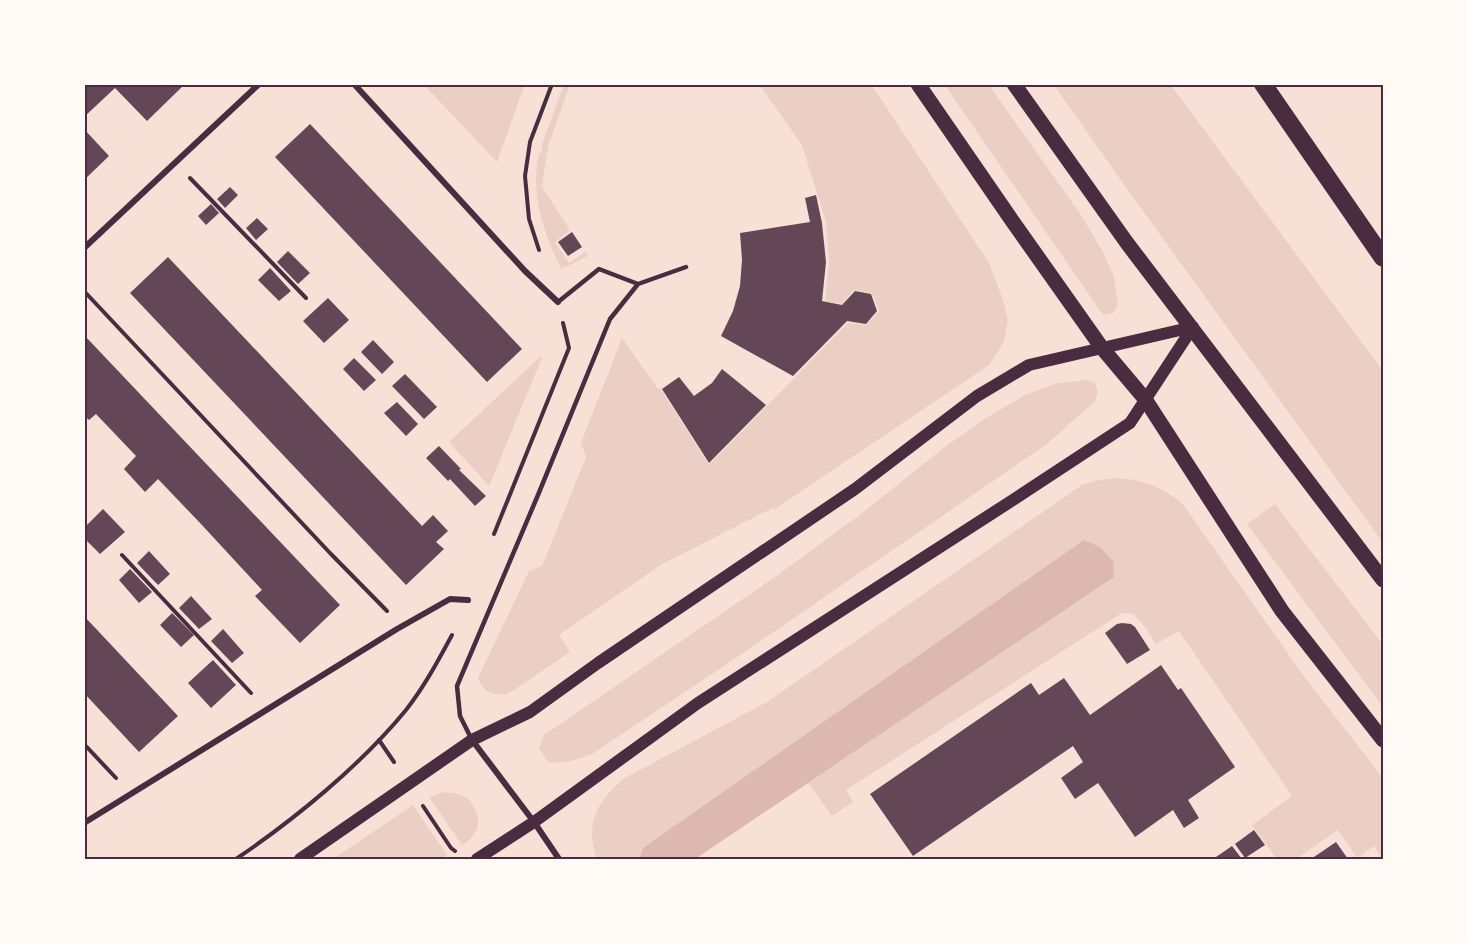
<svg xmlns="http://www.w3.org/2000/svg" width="1467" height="943" font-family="'Crimson Pro',serif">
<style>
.green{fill:#ebcfc5}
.water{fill:#dcb8b0}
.building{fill:#644757}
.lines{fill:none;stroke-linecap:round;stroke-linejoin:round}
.path{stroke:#4a2c40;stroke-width:4}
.service{stroke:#4a2c40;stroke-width:4.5}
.minor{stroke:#4a2c40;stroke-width:6}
.secondary{stroke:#4a2c40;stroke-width:12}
.primary{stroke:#4a2c40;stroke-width:15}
.motorway{stroke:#4a2c40;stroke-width:18}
.neatline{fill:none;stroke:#4a2c40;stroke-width:2}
</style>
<rect width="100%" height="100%" fill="#f7e1d7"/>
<path class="green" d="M 423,84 L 525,84 L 497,162 Z
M 564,84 L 576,84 L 569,88 L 548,146 L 542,187 L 570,230 L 555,242 L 569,263 L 585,252 L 588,256 L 561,269 C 543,230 530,196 539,153 L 542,153 L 542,144 Z
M 759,84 L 871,84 L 989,263 L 1003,300 L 1008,320 L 1004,342 L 989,365 L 775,509 L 773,508 L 662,564 L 559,635 L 570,652 L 508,694 C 494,696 483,693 478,678 L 529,571 L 542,566 L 586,457 L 581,443 L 622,338 L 658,389 L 660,388 L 709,465 L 848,323 L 867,325 L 879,311 L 872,293 L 854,290 L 842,304 L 825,301 L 829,262 L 826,222 L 802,145 Z
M 944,84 L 988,84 L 1081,215 L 1103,252 L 1114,277 L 1118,304 L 1113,313 L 1103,315 Z
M 1053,84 L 1170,84 L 1383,371 L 1383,543 L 1130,193 Z
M 541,356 L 542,358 L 489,486 L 449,442 Z
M 1088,380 L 1095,383 L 1098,392 L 1095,401 L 1047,444 L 730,662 L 592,754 C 577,759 564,765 548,762 L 539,748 L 544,735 L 772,579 L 861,514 L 946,446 L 986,418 L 1025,395 L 1058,383 Z
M 1117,478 C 1144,480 1160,486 1182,503 L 1303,675 L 1383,778 L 1383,859 L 1374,846 L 1357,858 L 1338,830 L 1296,859 L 1277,859 L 1252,825 L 1292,796 L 1179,631 L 1156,644 L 1142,623 L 1133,614 L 1122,613 L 846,790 L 853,802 L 832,816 L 808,783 L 1114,577 L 643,848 L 639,859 L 597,859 C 584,825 598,799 625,778 L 767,702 L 1082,485 L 1099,480 Z
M 1275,504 L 1383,645 L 1383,707 L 1247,524 Z
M 444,792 C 451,793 463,794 468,799 C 471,801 472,805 474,808 C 483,824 476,836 462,845 L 429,797 Z
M 413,805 L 447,855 L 441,859 L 333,859 Z"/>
<path class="water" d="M 1084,540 L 1100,547 L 1113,561 L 1114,577 L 695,859 L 639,859 L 643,848 Z"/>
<path class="building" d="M 84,84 L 185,84 L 147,121 L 115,88 L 84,117 Z
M 310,124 L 522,349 L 487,382 L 275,157 Z
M 84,129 L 109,156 L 84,180 Z
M 230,187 L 238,195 L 225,208 L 217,199 Z
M 816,195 L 822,223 L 826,262 L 822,301 L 842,305 L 855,291 L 871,294 L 877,311 L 866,324 L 847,321 L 793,376 L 721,336 L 733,311 L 740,286 L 742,260 L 740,233 L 810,222 L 805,198 Z
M 211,204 L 219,213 L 206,225 L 198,216 Z
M 257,218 L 268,229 L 256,240 L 246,228 Z
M 572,232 L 582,247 L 568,256 L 558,242 Z
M 288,251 L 310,273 L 298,284 L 277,262 Z
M 168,257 L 422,526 L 433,515 L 448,531 L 436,542 L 444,549 L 406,585 L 130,293 Z
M 270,268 L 291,291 L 279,301 L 258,280 Z
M 328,298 L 349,320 L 324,343 L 303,321 Z
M 85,336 L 340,605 L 300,643 L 255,596 L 262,590 L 201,524 L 158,479 L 145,492 L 124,469 L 136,456 L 96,414 L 89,420 L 84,415 L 84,337 Z
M 373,340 L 394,362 L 382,374 L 361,352 Z
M 354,358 L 376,380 L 364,391 L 343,369 Z
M 722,369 L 766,405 L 709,463 L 662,389 L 679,377 L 694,396 L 712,383 Z
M 405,374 L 437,407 L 424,419 L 392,386 Z
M 397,402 L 418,424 L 406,436 L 384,413 Z
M 439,446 L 461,469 L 459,470 L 486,496 L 475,506 L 450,479 L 448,481 L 426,458 Z
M 103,509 L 125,532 L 100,554 L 84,538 L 84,528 Z
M 149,551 L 170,574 L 158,585 L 137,563 Z
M 130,569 L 152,592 L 139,603 L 119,580 Z
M 191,596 L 212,619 L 199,629 L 179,608 Z
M 172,613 L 194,635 L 181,647 L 160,625 Z
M 84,616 L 178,716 L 139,752 L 84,693 Z
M 1122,623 L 1131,624 L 1135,627 L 1150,650 L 1127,664 L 1105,633 L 1117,624 Z
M 223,629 L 244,653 L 232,663 L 211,641 Z
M 213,660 L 236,685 L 211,708 L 188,683 Z
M 1161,665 L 1178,690 L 1181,688 L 1235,767 L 1188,800 L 1199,818 L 1184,828 L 1173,810 L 1135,837 L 1098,783 L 1075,799 L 1061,778 L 1083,762 L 1073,746 L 913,856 L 870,794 L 1031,683 L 1039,695 L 1064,678 L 1090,715 Z
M 1254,830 L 1265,845 L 1245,858 L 1235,844 Z
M 1336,842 L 1348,859 L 1311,859 Z
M 1232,846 L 1242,859 L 1213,859 Z"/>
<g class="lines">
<path class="path" d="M 190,178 L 306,298
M 539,250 L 529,219 L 525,176 L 530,142 L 552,84
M 84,291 L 330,553 L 387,611
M 494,534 L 569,348 L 563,323
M 122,555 L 251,693
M 379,740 L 394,762
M 84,744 L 116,778
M 423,806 L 451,848 L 455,851
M 236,859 C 295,819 361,765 406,710 C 424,687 438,661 452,635"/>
<path class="service" d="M 558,302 L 599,269 L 638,284
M 471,738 L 460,716 L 457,686 L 538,495 L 610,319 L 638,284 L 686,267"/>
<path class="minor" d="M 354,84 L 525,271 L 558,302
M 84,248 L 259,84
M 472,740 L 534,822 L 559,859
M 84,823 L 397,629 L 450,599 L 468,600"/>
<path class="secondary" d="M 300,859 L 472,740 L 530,712 L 598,663 L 855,489 L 977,396 L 1029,365 L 1193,327
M 477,859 L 534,822 L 698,703 L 1016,498 L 1130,423 L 1193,327"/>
<path class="primary" d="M 918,84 L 1013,222 L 1102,348 L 1145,399 L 1282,611 L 1383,740
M 1014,84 L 1127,243 L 1383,580"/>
<path class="motorway" d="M 1263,84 L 1383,258"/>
</g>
<rect width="1467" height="943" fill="none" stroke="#fffaf5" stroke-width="171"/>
<rect x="86" y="86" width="1296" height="772" class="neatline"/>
</svg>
